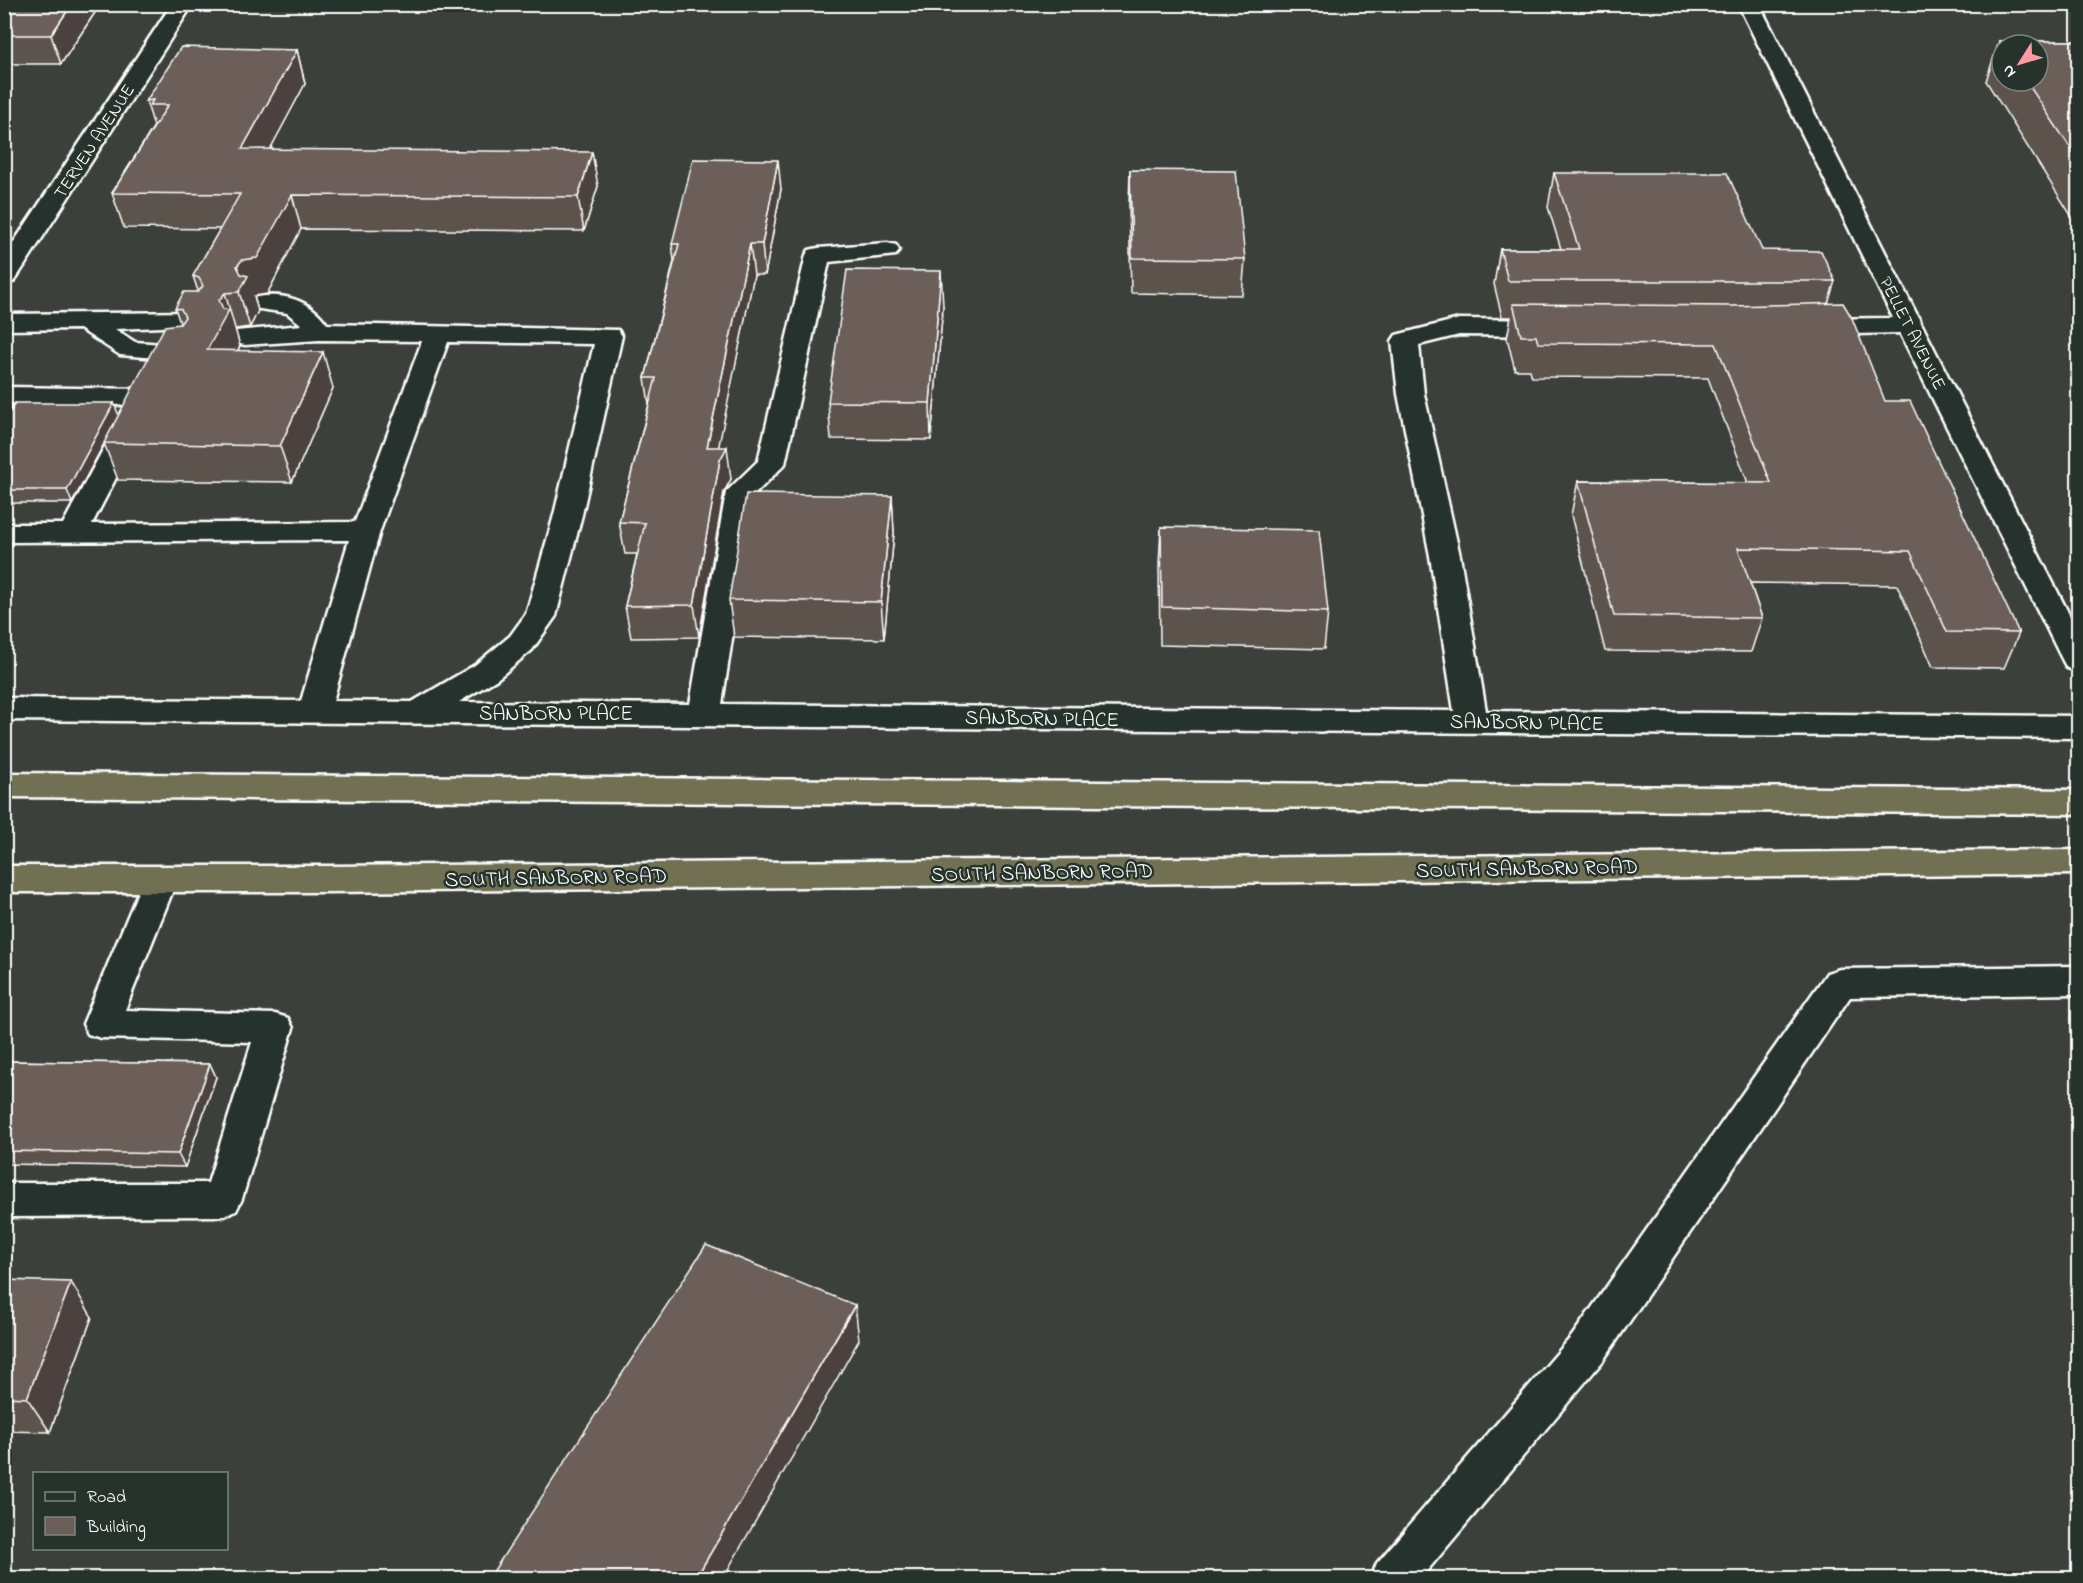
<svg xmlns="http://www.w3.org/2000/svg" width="2083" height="1583" font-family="'Indie Flower',sans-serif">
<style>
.built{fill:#3b403a;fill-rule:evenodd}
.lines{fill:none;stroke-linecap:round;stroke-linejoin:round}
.minor-casing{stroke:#fff;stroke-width:5}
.highway-casing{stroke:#fff;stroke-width:5}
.minor{fill:#26332d;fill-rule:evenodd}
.highway{fill:#716f52;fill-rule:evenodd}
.wall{fill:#5d524d;stroke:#fff;stroke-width:1.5;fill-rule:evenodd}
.shaded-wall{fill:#4c423f;stroke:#fff;stroke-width:1.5}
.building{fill:#6c5f5a;stroke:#fff;stroke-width:1.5}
.labels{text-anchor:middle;stroke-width:5;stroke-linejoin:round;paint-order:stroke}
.far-street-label{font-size:18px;fill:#fff;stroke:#26332d}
.street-label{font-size:21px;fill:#fff;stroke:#26332d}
</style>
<rect width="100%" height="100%" fill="#26332d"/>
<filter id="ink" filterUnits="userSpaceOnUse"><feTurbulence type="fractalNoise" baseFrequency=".0167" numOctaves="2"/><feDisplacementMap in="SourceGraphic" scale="12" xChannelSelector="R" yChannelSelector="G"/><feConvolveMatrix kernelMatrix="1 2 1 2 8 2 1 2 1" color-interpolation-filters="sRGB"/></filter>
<g filter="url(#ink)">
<path class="built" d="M 5,5 L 2078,5 L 2078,1578 L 5,1578 ZM 2002,45 L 2038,45 L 2038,81 L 2002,81 ZM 34,1474 L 226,1474 L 226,1548 L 34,1548 Z"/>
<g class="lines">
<g class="minor-casing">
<path id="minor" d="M 172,4 L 193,4 L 17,277 L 13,282 L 4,284 L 4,257 Z
M 1738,4 L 1759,4 L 2078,632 L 2078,671 L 2067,668 L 2063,661 L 1900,333 L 1811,335 L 1802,332 L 1798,327 L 1802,322 L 1811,319 L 1893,318 Z
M 887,243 L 896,245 L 899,250 L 896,255 L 829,262 L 785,464 L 754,495 L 722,704 L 1454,711 L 1430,556 L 1398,394 L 1392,341 L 1396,335 L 1459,319 L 1553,320 L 1562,323 L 1566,328 L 1562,333 L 1553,336 L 1459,335 L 1419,345 L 1424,394 L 1460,556 L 1486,711 L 2078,716 L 2078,738 L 4,720 L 4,698 L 301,701 L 349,540 L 4,542 L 4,524 L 63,524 L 127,405 L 4,403 L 4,387 L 145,389 L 155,391 L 158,397 L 92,524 L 355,522 L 422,341 L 319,340 L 245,345 L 236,343 L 232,337 L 236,331 L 302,325 L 287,313 L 253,308 L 249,303 L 253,298 C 281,291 311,300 327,324 L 618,330 L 622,336 L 582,515 L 556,616 L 532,650 L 497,679 L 459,702 L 690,704 L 726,492 L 758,461 L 806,255 L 809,250 L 818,248 ZM 448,342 L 594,344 L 554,515 L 526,614 L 510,636 L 475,665 L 412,702 L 333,701 L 380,531 Z
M 200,312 L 209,315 L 213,320 L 209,325 L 115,329 L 135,342 L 191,346 L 195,352 L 191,358 L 182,360 L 120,355 L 80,329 L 4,330 L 4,314 Z
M 160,867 L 172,871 L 177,880 L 125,1010 L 275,1014 L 288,1018 L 293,1028 L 242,1199 L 236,1211 L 222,1216 L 4,1217 L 4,1183 L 208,1183 L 252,1042 L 101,1038 L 88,1034 L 83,1024 L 143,880 L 148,871 Z
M 2078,966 L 2078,994 L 1850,997 L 1602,1362 L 1421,1578 L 1371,1578 L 1377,1563 L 1572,1336 L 1827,973 L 1840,969 Z"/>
</g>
<g class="highway-casing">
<path id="highway" d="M 4,773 L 2078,790 L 2078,814 L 4,797 Z
M 2078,850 L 2078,874 L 329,892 L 4,892 L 4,866 L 329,866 Z"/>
</g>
<use href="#minor" class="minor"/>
<use href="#highway" class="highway"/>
</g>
<path class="wall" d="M 98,8 L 61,64 L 4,64 L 4,12 Z
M 1999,41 L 2079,41 L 2079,228 L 1986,81 ZM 2002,45 L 2038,81 L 2002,81 Z
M 297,50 L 305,84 L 270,149 L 598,186 L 584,231 L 301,229 L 267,294 L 254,296 L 258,311 L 250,327 L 236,329 L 235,330 L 240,346 L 238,350 L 333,388 L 292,482 L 118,480 L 104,443 L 72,503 L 4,503 L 4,421 L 118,415 L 180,323 L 175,308 L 198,291 L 193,276 L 220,229 L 124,228 L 112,193 L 154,126 L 146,101 Z
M 1130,170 L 1245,259 L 1242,295 L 1131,293 L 1129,205 Z
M 1554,173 L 1762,250 L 1835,281 L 1828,304 L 2019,633 L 2004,668 L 1933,667 L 1897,585 L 1750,583 L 1762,618 L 1751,652 L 1605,651 L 1571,515 L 1578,481 L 1748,483 L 1708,378 L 1532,377 L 1530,370 L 1515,370 L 1507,338 L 1511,317 L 1502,317 L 1494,284 L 1500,249 L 1561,249 L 1548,207 Z
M 781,189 L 765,275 L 754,275 L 718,447 L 731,479 L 724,492 L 699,637 L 631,638 L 625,606 L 637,554 L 625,554 L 619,522 L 649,404 L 645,378 L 674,261 L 672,244 Z
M 943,306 L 931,440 L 831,439 L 828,402 Z
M 892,496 L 894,533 L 884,639 L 734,637 L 729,600 Z
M 1161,527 L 1328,612 L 1324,649 L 1160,645 L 1159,565 Z
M 4,1061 L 210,1064 L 216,1077 L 185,1167 L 4,1164 Z
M 4,1280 L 92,1317 L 50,1432 L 4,1431 Z"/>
<path class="shaded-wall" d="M 72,4 L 97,4 L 98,8 L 61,64 L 51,35 Z
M 297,50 L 305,84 L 252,183 L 242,149 Z
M 592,152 L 598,186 L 584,231 L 578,197 Z
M 778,160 L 781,189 L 765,275 L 762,244 Z
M 292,195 L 301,229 L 267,294 L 254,296 L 258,311 L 250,327 L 239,292 L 237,266 Z
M 750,244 L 754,275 L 712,479 L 707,447 Z
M 941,271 L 943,306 L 931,440 L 930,403 Z
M 225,293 L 240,346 L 219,386 L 207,350 L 219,300 Z
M 323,352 L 333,388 L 292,482 L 280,446 Z
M 114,403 L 119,416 L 72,503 L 67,490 Z
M 727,447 L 731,479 L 724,492 L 699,637 L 694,605 L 720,460 Z
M 892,496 L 894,533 L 884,639 L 881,602 Z
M 210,1064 L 216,1077 L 185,1167 L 178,1154 Z
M 71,1282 L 92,1317 L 50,1432 L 27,1398 Z
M 855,1305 L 859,1340 L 723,1578 L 696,1578 Z"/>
<path class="building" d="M 10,4 L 72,4 L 51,35 L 4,35 L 4,12 Z
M 1999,41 L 2079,41 L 2079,161 L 2026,81 L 2038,81 L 2038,45 L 2002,45 Z
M 181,47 L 297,50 L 242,149 L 592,152 L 578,197 L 292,195 L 257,258 L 242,260 L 237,266 L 241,274 L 248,276 L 239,292 L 225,293 L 219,300 L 223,309 L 229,310 L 207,350 L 323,352 L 280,446 L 104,443 L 165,326 L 180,324 L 185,317 L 181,309 L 175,308 L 184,292 L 198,292 L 203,286 L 199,278 L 193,276 L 240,194 L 112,193 L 168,105 L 150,105 L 153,100 L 146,101 Z
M 693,159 L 778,160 L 762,244 L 750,244 L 707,447 L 727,447 L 720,460 L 694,605 L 625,606 L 645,523 L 619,522 L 656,378 L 645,378 L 679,244 L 672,244 Z
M 1130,170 L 1236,171 L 1245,259 L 1132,258 Z
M 1554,173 L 1727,173 L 1762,250 L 1821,251 L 1835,281 L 1508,281 L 1500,249 L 1579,249 Z
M 847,270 L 941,271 L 930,403 L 828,402 Z
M 1843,303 L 1852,318 L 1885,401 L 1910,401 L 2019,633 L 1947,632 L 1910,551 L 1738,548 L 1762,618 L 1614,616 L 1578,481 L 1771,483 L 1716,344 L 1538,343 L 1536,336 L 1521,336 L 1513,304 L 1732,306 Z
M 15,403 L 114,403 L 67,490 L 4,490 L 4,421 Z
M 746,494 L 892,496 L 881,602 L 729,600 Z
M 1161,527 L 1319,530 L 1328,612 L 1162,607 Z
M 4,1061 L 210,1064 L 178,1154 L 4,1151 Z
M 706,1245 L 855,1305 L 696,1578 L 489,1578 Z
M 4,1280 L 71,1282 L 27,1398 L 4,1397 Z"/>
</g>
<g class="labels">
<g class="far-street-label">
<text transform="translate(94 141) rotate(-57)" y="6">TERVEN AVENUE</text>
<text transform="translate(1913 333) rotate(63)" y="6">PELLET AVENUE</text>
</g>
<g class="street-label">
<text x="556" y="720">SANBORN PLACE</text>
<text transform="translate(1042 718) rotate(1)" y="7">SANBORN PLACE</text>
<text transform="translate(1527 722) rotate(1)" y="7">SANBORN PLACE</text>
<text transform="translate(1527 868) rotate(-1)" y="7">SOUTH SANBORN ROAD</text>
<text transform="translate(1042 872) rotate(-1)" y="7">SOUTH SANBORN ROAD</text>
<text transform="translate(556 877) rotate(-1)" y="7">SOUTH SANBORN ROAD</text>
</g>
</g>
<rect width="2083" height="1583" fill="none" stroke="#26332d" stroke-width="24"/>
<rect x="12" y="12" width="2059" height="1559" fill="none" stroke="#fff" stroke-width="2" filter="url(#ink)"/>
<rect x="33" y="1472" width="195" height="78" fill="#26332d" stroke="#7d8581" stroke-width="1.5"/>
<rect x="45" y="1492" width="30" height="9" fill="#26332d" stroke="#7d8581" stroke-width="1.5"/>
<text x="87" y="1502" font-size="18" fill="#ffffff">Road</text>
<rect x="45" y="1517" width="30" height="18" fill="#6c5f5a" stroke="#7d8581" stroke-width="1.5"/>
<text x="87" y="1532" font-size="18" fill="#ffffff">Building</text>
<g transform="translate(2020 63) rotate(233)"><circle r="28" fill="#26332d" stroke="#7d8581" stroke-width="1.5"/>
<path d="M0-4.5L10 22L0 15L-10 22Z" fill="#ff9aa2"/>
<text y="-9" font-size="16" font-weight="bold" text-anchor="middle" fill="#ffffff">N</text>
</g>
</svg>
